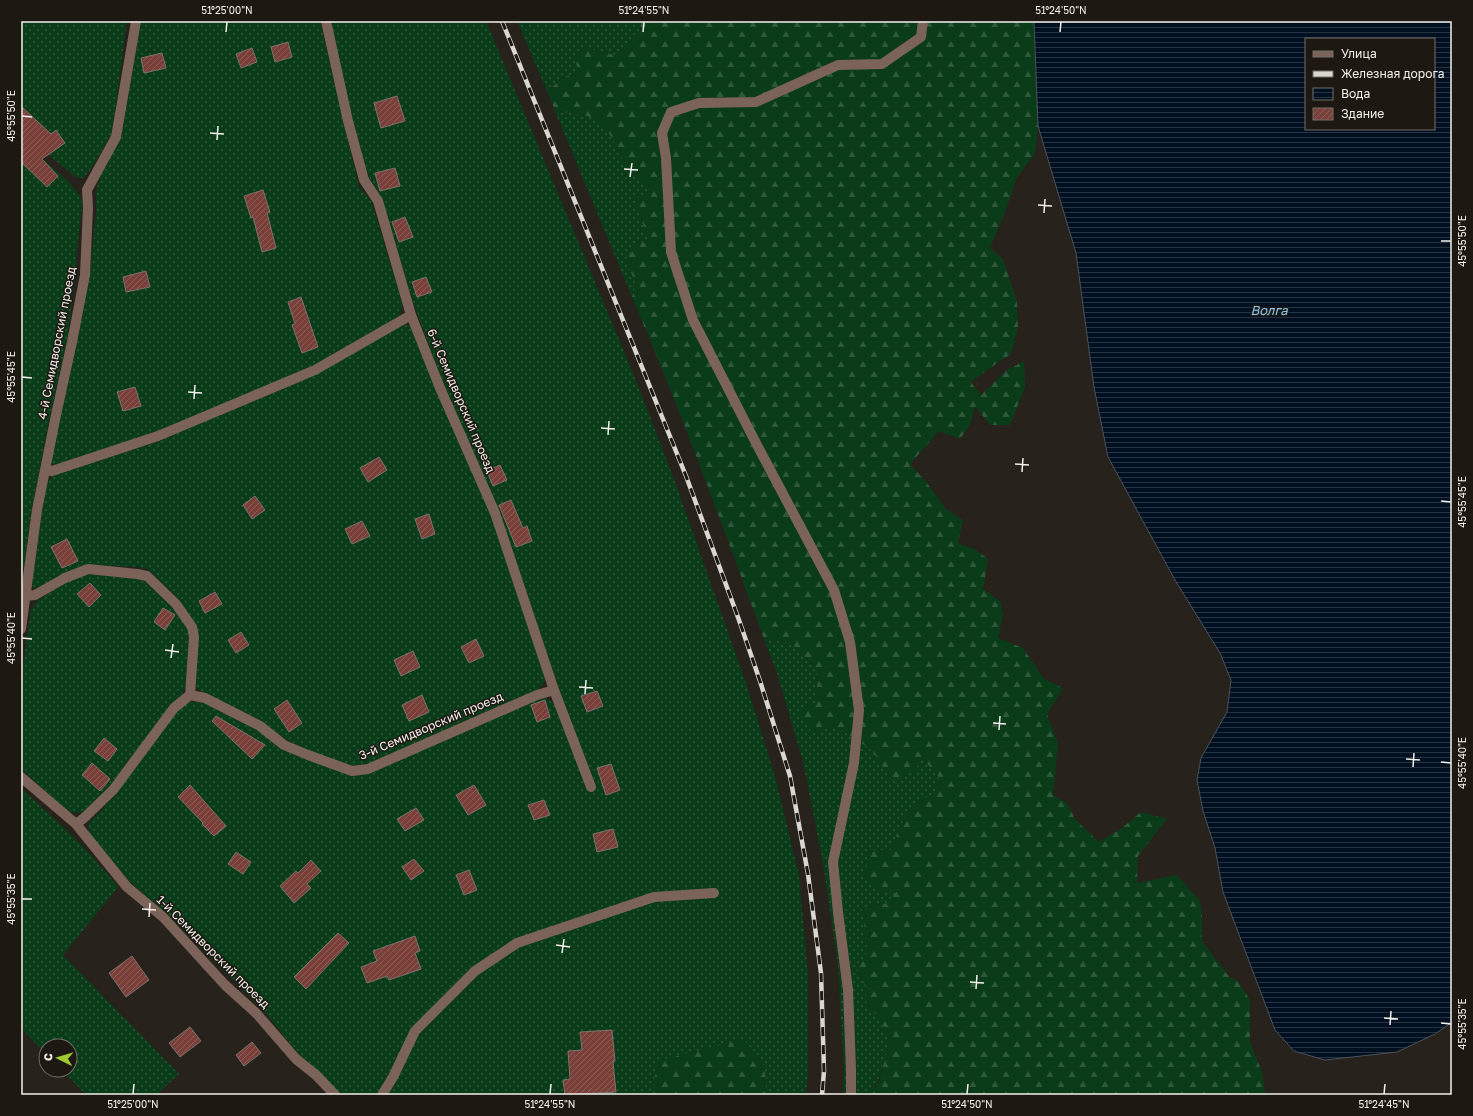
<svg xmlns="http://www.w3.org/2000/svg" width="1473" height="1116" font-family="'Golos Text',sans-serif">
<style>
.grass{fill:url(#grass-dots)}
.forest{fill:url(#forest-firs)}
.water{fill:url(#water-rules);stroke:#49535e;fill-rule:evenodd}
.building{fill:url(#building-hatch);stroke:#7c716f}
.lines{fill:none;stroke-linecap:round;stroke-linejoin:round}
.minor{stroke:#7c6359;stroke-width:10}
.rail-casing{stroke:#dad7d3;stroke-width:4.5}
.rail{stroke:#1d1912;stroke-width:3;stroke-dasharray:9;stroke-linecap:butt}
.ticks{fill:none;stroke:#f3f0ec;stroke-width:1.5}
.labels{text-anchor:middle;stroke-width:3;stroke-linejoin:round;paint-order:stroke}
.street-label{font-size:12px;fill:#f3f0ec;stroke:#1d1912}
.water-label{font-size:13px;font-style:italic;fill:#8dc7f4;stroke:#1d1912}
.neatline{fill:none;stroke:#f3f0ec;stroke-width:1.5}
.ticks-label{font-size:10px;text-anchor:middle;fill:#f3f0ec}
</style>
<defs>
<pattern id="grass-dots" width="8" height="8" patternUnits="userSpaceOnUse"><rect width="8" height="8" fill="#0b3c1a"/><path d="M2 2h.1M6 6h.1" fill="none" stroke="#2f583b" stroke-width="1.8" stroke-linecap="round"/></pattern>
<pattern id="forest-firs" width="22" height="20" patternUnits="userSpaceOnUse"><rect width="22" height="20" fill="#0b3c1a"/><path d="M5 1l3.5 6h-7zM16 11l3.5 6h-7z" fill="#2f583b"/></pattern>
<pattern id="water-rules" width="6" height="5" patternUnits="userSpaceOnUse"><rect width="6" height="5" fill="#001021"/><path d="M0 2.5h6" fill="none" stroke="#263341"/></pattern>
<pattern id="building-hatch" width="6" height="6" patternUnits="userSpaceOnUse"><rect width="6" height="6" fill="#784039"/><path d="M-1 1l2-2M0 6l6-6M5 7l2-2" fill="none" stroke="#8c5c56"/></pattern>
</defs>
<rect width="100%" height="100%" fill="#27221c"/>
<path class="grass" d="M 21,21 L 127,21 L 112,133 L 89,172 L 83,178 L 75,177 L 21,131 Z
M 139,21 L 320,21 L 359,187 L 371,201 L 402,302 L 401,312 L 396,319 L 310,368 L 155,432 L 55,465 L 51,463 L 50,459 L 77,342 L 90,275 L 96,211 L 96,194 L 99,178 L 121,138 Z
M 330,21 L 486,21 L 637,383 L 674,479 L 747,686 L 776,780 L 799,875 L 808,974 L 808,1073 L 806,1095 L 766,1095 L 765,1065 L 659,1061 L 650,1095 L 341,1095 L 300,1056 L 264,1011 L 168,915 L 132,884 L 90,835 L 88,828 L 90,822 L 116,794 L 175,710 C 187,702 191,701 204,703 L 352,776 L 537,699 L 545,698 L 554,703 L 560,694 L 557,683 L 499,514 L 444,387 L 412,299 L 382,199 L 368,175 L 352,120 Z
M 517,21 L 637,21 L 644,32 L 618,56 L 586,48 L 577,72 L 565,77 L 547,91 Z
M 555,111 L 578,114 L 599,119 L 614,141 L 617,151 L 631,170 L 651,188 L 635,201 L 648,239 L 638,244 L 626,259 L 636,285 L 632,297 Z
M 21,139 L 70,183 L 81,197 L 82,206 L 68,335 L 48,424 L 32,509 L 21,586 Z
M 402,324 L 410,326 L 492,515 L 547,679 L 536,692 L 366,766 L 350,766 L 309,751 L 285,739 L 261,721 L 198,690 L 193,682 L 198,637 L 179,600 L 148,569 L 138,567 L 88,565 L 37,590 L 33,587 L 32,582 L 42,509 L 47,483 L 53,475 L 160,441 Z
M 89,574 L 137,579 L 145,582 L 176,610 L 188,627 L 189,638 L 185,687 L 182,694 L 170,707 L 112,789 L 87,812 L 79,813 L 69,812 L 21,769 L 21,681 L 31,610 L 38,600 L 68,581 Z
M 764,639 L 791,643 L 818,673 L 816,702 L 812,732 L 837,727 L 872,750 L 892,781 L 922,758 L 939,777 L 935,793 L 913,806 L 899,828 L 892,850 L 869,850 L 865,877 L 878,893 L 901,888 L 885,904 L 862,907 L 867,947 L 865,959 L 856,966 L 865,986 L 867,1006 L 879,1017 L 890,1040 L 877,1085 L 865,1095 L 843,1095 L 844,1070 L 838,966 L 823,863 L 803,762 L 777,673 Z
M 21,789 C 56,819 89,850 118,887 L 63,955 L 179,1074 L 156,1095 L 86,1095 L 62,1070 L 70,1070 L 70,1046 L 46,1046 L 46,1054 L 21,1028 Z"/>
<path class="forest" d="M 637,21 L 1034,21 L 1038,126 L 1035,153 L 1016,179 L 1007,207 L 990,248 L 1003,259 L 1017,302 L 1018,327 L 1011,354 L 997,363 L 971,382 L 981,395 L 1007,370 L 1024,361 L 1025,387 L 1010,425 L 990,425 L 975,406 L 970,425 L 960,439 L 939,431 L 910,464 L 926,482 L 946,509 L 963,520 L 958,543 L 976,550 L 988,559 L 983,589 L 1000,601 L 1003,614 L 998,638 L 1023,648 L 1044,679 L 1063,688 L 1047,714 L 1058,744 L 1053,795 L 1067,803 L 1075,819 L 1099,842 L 1122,828 L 1141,812 L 1167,819 L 1138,856 L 1137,883 L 1177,875 L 1200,901 L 1202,914 L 1202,941 L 1230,978 L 1238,981 L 1250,1000 L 1250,1042 L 1262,1072 L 1265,1095 L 865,1095 L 878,1085 L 890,1040 L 879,1017 L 867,1006 L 865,986 L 856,966 L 865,959 L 867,947 L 862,907 L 885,904 L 900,888 L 878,893 L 865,878 L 868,850 L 892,850 L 899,828 L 913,806 L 935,793 L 939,777 L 922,758 L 915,771 L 892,781 L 872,750 L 837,727 L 812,732 L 797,712 L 816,702 L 818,673 L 791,643 L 764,639 C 722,524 680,409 632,297 L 636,285 L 626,259 L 638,244 L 648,239 L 635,201 L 651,188 L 631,170 L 617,151 L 614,141 L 599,119 L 578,114 L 555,111 L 547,91 L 565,77 L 577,72 L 576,53 L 586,48 L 618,56 L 644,32 Z
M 744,1039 L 765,1065 L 766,1095 L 650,1095 L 659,1061 Z"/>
<path class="water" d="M 1034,21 L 1452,21 L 1452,1022 L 1435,1034 L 1397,1052 L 1325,1060 L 1294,1051 L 1275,1030 L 1223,892 L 1215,848 L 1203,811 L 1197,780 L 1201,758 L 1227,712 L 1231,680 L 1220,653 L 1175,580 L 1108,457 L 1094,387 L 1076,253 L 1038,126 ZM 1306,39 L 1434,39 L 1434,129 L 1306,129 Z"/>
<path class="building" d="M 288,42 L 292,57 L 275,62 L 271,47 Z
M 252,48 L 257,62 L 241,68 L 236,54 Z
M 162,53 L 166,68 L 144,73 L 141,58 Z
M 397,96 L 405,121 L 381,128 L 374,103 Z
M 21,106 L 51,134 L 56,130 L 65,143 L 42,159 L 58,176 L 47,187 L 21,162 Z
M 395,168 L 400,186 L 380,191 L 375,173 Z
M 263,190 L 270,212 L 267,213 L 276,248 L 262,252 L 253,217 L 251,218 L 244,196 Z
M 405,217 L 413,237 L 399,242 L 392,222 Z
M 146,271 L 150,287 L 126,292 L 123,277 Z
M 426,277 L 432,292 L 417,297 L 412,282 Z
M 301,297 L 318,347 L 302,353 L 292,325 L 295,324 L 288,302 Z
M 135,387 L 141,406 L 123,411 L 117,392 Z
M 379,457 L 387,470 L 368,482 L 360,468 Z
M 500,465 L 507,480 L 493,486 L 487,471 Z
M 255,496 L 265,510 L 252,519 L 243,505 Z
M 511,500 L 523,528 L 527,526 L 532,541 L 516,547 L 499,505 Z
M 429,514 L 435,534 L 422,539 L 415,519 Z
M 362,521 L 370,536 L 352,544 L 345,529 Z
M 67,539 L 78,561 L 62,568 L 51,547 Z
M 90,583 L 101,595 L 89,607 L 77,594 Z
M 215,592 L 222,604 L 205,613 L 199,601 Z
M 163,608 L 175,615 L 165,630 L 154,622 Z
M 241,632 L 249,645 L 236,653 L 228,640 Z
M 476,639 L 484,656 L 469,663 L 461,647 Z
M 413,651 L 420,667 L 401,676 L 394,660 Z
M 597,691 L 603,706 L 587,712 L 581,696 Z
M 422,695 L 429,712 L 409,721 L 402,705 Z
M 287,700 L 302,723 L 289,732 L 274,709 Z
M 545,700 L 550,717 L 537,722 L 531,705 Z
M 216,716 L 265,745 L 252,759 L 212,721 Z
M 104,738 L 117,749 L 108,761 L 94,751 Z
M 92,763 L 110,779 L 100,791 L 82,775 Z
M 611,764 L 620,790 L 606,795 L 597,768 Z
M 190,785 L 226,826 L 214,836 L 202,824 L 203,823 L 178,797 Z
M 474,785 L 486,805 L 468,815 L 456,795 Z
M 544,800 L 550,815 L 534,820 L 528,805 Z
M 416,808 L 424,820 L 405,831 L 397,819 Z
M 613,829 L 618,847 L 597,852 L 593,834 Z
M 236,852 L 251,862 L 243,874 L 228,864 Z
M 414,859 L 424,871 L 411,880 L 402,867 Z
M 311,860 L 321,871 L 307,884 L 311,888 L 294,903 L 280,886 L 296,871 L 298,873 Z
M 469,870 L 477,890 L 464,895 L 456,875 Z
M 338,933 L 349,943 L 306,989 L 294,977 Z
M 415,936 L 420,951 L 415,953 L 421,969 L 389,980 L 387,976 L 367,983 L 361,967 L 377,961 L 373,951 Z
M 132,956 L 149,980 L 126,997 L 109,973 Z
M 190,1027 L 201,1041 L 180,1057 L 169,1043 Z
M 612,1030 L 615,1061 L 613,1062 L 616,1092 L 565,1095 L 563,1080 L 570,1079 L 568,1051 L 582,1050 L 580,1032 Z
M 252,1042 L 261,1053 L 244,1066 L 236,1055 Z"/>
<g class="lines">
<path class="minor" d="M 326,21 L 348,121 L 364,180 L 378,201 L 411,315 L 440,388 L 495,513 L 554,690 L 591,787
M 45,470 L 52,471 L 158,436 L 315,370 L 411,315
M 25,596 L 35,595 L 65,578 L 88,569 L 137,574 L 147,576 L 176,604 L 192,627 L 194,637 L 190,695 L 174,708 L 113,790 L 84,818 L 76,824
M 21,629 L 37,510 L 56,415 L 72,342 L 85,275 L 88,208 L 87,190 L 116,137 L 136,21
M 190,695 L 205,698 L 260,726 L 284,745 L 308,755 L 352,771 L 368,769 L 537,695 L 554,690
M 21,777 L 76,824 L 127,887 L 163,917 L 225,985 L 256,1013 L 296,1059 L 316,1075 L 335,1095
M 382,1095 L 393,1077 L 415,1031 L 475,971 L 517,943 L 654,897 L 714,893
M 851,1095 L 851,1069 L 848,990 L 838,912 L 833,862 L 854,763 L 859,710 L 850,642 L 834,590 L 757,445 L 693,320 L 671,252 L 666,158 L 662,133 L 671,112 L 699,103 L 756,102 L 838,65 L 882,64 L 921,37 L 923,21"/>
<g class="rail-casing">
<path id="rail" d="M 502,21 L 686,476 L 739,620 L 760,681 L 790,776 L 808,874 L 821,973 L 824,1071 L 822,1095"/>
</g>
<use href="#rail" class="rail"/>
</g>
<path class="ticks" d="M 226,32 L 227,22M 643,32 L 644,22M 1060,32 L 1061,22M 22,116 L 32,117M 210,133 L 224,134M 217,140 L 218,126M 624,169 L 638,170M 630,177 L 632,163M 1038,205 L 1052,206M 1044,213 L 1045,199M 1441,241 L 1451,241M 22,377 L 32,378M 188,392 L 202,393M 194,399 L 195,385M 601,428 L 615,429M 608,435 L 609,421M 1015,464 L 1029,465M 1022,472 L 1023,458M 1441,501 L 1451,502M 22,638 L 32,639M 165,650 L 179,652M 171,658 L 173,644M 579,687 L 593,688M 585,694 L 586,680M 993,723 L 1006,724M 999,730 L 1000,716M 1406,759 L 1420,760M 1441,762 L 1451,763M 1413,767 L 1414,753M 22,899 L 32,899M 142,909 L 156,910M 149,917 L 150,903M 556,945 L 570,947M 562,953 L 564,939M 970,982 L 984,983M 976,989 L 977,975M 1384,1018 L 1398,1019M 1441,1023 L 1451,1024M 1390,1025 L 1391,1011M 133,1094 L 134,1084M 550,1094 L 551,1084M 967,1094 L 968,1084M 1384,1094 L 1385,1084"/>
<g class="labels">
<g class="street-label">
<text transform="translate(57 343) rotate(-79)" y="4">4-й Семидворский проезд</text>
<text transform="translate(461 401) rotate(67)" y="4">6-й Семидворский проезд</text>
<text transform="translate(431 726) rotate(-23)" y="4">3-й Семидворский проезд</text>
<text transform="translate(213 952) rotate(45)" y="4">1-й Семидворский проезд</text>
</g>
<g class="water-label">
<text x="1269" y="315">Волга</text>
</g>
</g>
<rect width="1473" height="1116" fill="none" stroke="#1d1912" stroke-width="44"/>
<rect x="1305" y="38" width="130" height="92" fill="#1d1912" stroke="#736f69"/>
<rect x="1313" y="51" width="20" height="6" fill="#7c6359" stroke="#736f69"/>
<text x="1341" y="58" font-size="12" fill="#f3f0ec">Улица</text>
<rect x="1313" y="71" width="20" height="6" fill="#dad7d3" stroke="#736f69"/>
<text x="1341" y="78" font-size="12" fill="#f3f0ec">Железная дорога</text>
<rect x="1313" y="88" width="20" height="12" fill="url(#water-rules)" stroke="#736f69"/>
<text x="1341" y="98" font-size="12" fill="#f3f0ec">Вода</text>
<rect x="1313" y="108" width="20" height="12" fill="url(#building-hatch)" stroke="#736f69"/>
<text x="1341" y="118" font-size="12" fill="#f3f0ec">Здание</text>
<g transform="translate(58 1058) rotate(275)"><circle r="19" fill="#1d1912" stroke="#736f69"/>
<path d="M0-3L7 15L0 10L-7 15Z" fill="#9eca2f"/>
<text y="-6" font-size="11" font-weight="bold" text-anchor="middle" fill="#f3f0ec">С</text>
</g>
<rect x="22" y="22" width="1429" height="1072" class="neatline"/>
<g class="ticks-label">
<text x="227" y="14">51°25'00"N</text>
<text x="644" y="14">51°24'55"N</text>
<text x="1061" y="14">51°24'50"N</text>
<text transform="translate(11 116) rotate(-90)" y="4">45°55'50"E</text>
<text transform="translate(1462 241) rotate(-90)" y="4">45°55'50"E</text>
<text transform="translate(11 377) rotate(-90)" y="4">45°55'45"E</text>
<text transform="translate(1462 502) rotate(-90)" y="4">45°55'45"E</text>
<text transform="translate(11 638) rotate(-90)" y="4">45°55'40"E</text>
<text transform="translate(1462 763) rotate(-90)" y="4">45°55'40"E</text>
<text transform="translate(11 899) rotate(-90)" y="4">45°55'35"E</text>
<text transform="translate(1462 1024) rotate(-90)" y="4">45°55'35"E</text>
<text x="133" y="1108">51°25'00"N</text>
<text x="550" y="1108">51°24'55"N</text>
<text x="967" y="1108">51°24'50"N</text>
<text x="1384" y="1108">51°24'45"N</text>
</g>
</svg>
